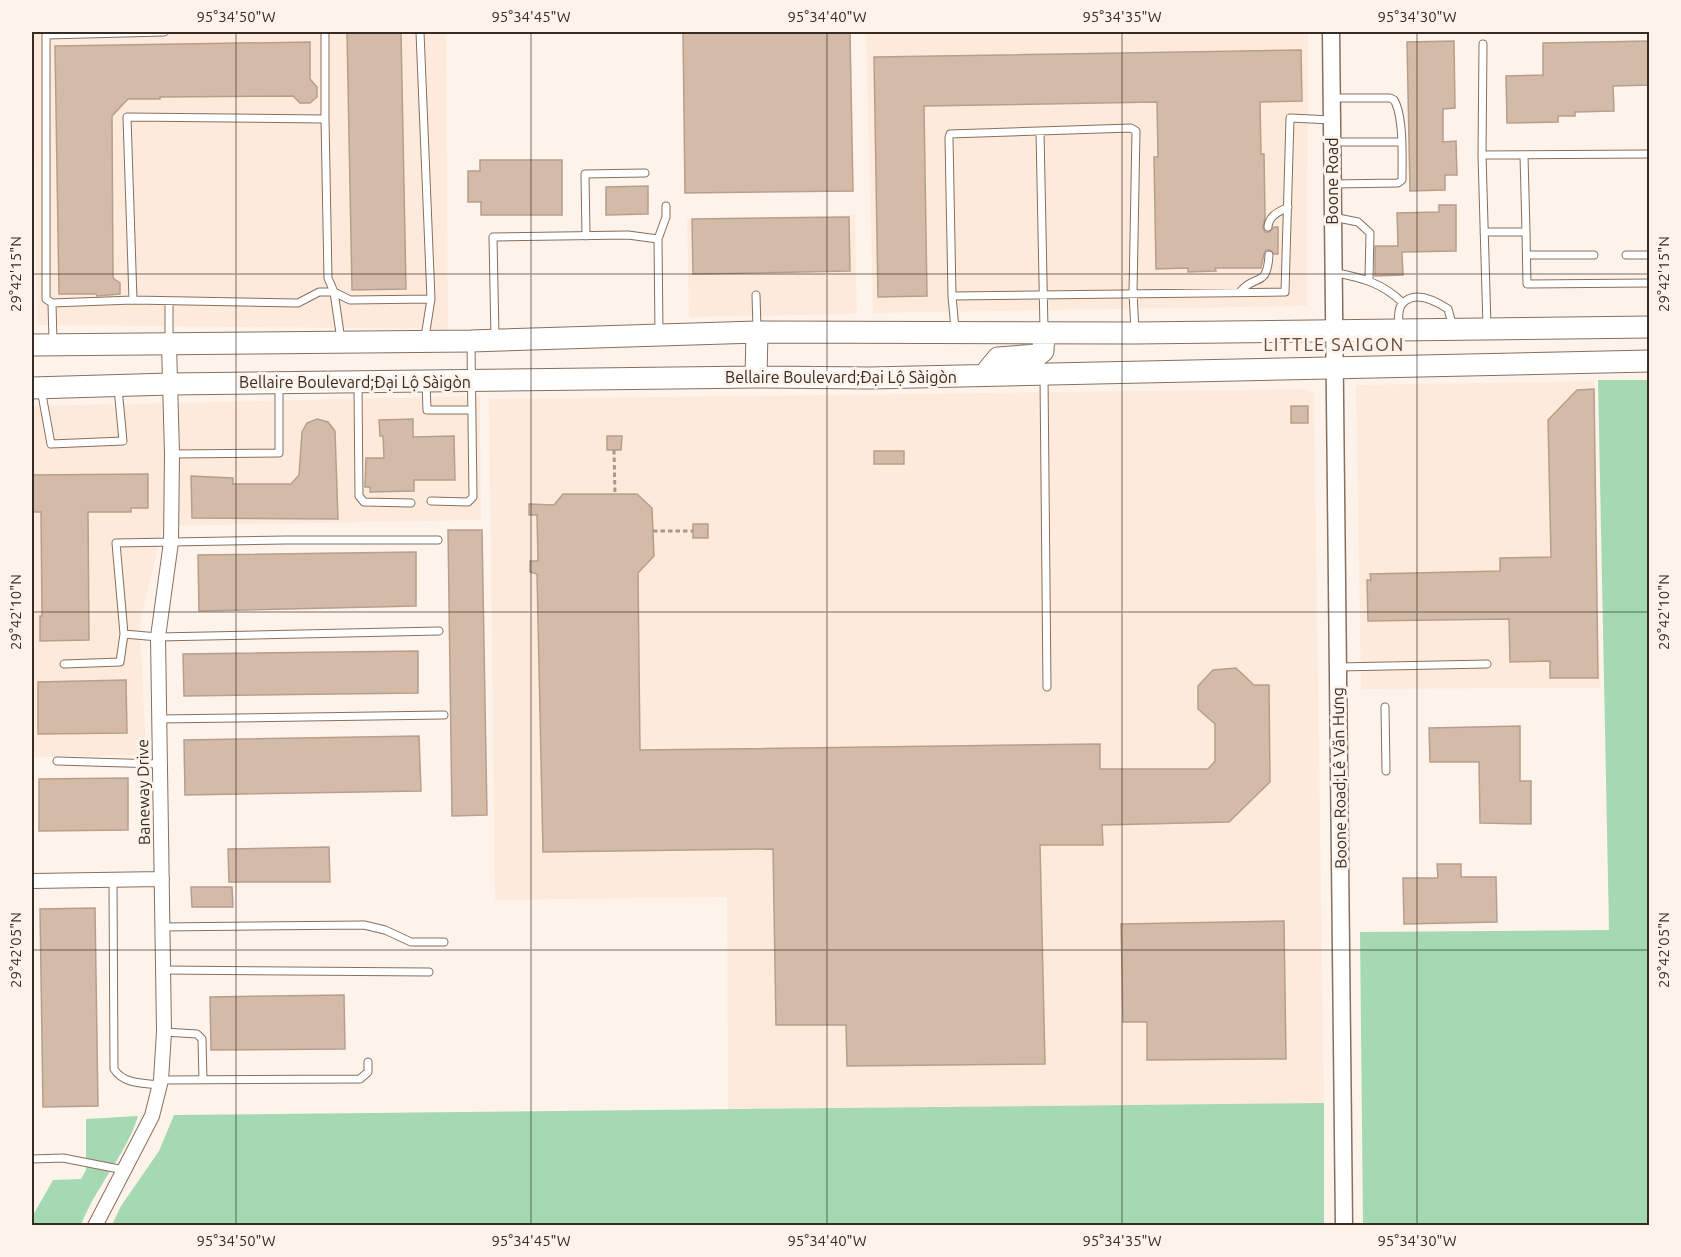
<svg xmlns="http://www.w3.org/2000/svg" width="1681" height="1257" font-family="Ubuntu,sans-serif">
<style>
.built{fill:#feeadb}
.green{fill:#a4d9b2}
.building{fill:#d4bba8;stroke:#b79e8c;stroke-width:1.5}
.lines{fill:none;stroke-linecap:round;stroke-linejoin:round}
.service-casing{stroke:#87705e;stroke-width:9}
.minor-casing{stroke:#87705e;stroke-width:16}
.tertiary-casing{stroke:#87705e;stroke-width:19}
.primary-casing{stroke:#87705e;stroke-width:23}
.path{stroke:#a49992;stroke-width:3;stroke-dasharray:4.5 3;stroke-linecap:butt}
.service{stroke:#fff;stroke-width:7}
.minor{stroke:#fff;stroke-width:14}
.tertiary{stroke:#fff;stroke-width:16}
.primary{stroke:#fff;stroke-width:21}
.ticks{fill:none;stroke:#362c25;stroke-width:1.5;stroke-opacity:0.45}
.labels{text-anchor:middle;stroke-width:6;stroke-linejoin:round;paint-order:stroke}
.street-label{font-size:16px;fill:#362c25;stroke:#fef3eb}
.neighbourhood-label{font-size:18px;letter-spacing:1.5px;fill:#614b3b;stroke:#fef3eb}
.neatline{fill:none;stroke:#362c25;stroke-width:2}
.ticks-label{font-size:15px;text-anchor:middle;fill:#362c25}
</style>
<rect width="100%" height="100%" fill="#fef3eb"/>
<path class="built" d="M 32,32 L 446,32 L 448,329 L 37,325 Z
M 866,32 L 1308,32 L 1307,306 L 873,313 Z
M 32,150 L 34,325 L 32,325 Z
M 855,215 L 857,314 L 689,317 L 687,219 Z
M 1594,381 L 1600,688 L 1361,689 L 1356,385 Z
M 1306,389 L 1314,394 L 1324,1103 L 728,1110 L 727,897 L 495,900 L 489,399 Z
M 480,396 L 481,520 L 163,526 L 140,623 L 146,755 L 32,757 L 32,406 Z"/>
<path class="green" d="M 1598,380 L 1649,380 L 1649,1225 L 1363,1225 L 1360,932 L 1609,930 Z
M 1324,1103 L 1324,1225 L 112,1225 L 121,1206 L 159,1151 L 174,1115 Z
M 138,1116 C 126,1155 96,1186 81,1225 L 32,1225 L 32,1217 L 53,1180 L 81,1179 L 86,1170 L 86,1119 Z"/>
<path class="building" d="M 347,32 L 401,32 L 406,289 L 352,290 Z
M 683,32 L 850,32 L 853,191 L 685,193 Z
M 1454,41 L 1455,108 L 1443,109 L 1443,142 L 1456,141 L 1457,175 L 1445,175 L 1445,190 L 1410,191 L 1407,42 Z
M 1650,41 L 1650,85 L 1613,86 L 1614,111 L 1575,112 L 1575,116 L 1558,116 L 1558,122 L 1507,123 L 1506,76 L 1543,75 L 1543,43 Z
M 310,42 L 310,79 L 317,87 L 317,97 L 310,103 L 300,103 L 293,96 L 160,97 L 160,99 L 128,99 L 112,116 L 113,278 L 120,283 L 120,294 L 97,296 L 96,294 L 59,294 L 55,46 Z
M 1301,50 L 1302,101 L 1260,102 L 1261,154 L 1264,154 L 1265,217 L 1263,228 L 1265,232 L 1269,232 L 1274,227 L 1278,227 L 1278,254 L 1274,254 L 1270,250 L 1266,250 L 1264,254 L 1261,268 L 1215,268 L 1216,271 L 1188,272 L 1188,268 L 1156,269 L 1154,157 L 1158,157 L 1157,102 L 924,106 L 927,296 L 878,297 L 874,57 Z
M 480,160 L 562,160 L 562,215 L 481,215 L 481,202 L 468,202 L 468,171 L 480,171 Z
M 648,186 L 648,214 L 606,215 L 606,187 Z
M 1439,205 L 1456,205 L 1456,251 L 1402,252 L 1403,275 L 1375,276 L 1375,246 L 1398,246 L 1397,213 L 1439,212 Z
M 849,217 L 850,271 L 693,274 L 692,219 Z
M 1594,389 L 1598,678 L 1550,678 L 1550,661 L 1510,662 L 1509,619 L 1368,621 L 1367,580 L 1371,580 L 1370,574 L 1500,571 L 1500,558 L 1551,557 L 1548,420 L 1577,390 Z
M 1291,406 L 1308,406 L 1308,423 L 1291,423 Z
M 317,419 L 328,422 L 335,431 L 338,519 L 192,518 L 191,476 L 233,478 L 233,484 L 291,484 L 299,475 L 302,432 L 307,423 Z
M 413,419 L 413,437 L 454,436 L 455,480 L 414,480 L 414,491 L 370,492 L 370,487 L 365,487 L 366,458 L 384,458 L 383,436 L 380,436 L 379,420 Z
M 607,436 L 622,436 L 621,450 L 607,450 Z
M 874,451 L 904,451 L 904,464 L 874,464 Z
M 148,474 L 148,508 L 131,508 L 131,512 L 88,512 L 89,640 L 40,641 L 40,616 L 42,616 L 41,512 L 32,512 L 32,475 Z
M 563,494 L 637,494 L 652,508 L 654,556 L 638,573 L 640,750 L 1100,744 L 1100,769 L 1208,769 L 1215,761 L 1215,724 L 1198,709 L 1198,686 L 1213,670 L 1236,668 L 1254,685 L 1269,685 L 1270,782 L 1229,822 L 1102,825 L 1103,845 L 1040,845 L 1045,1064 L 847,1066 L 846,1025 L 776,1025 L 773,849 L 543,852 L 537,574 L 530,572 L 530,561 L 538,561 L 537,515 L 529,515 L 529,504 L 554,505 Z
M 693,524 L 708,524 L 708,538 L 693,538 Z
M 448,530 L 482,530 L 487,815 L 452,816 Z
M 416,552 L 416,606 L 199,611 L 198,555 Z
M 418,651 L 418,693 L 184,696 L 183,654 Z
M 126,680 L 127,733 L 38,734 L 38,682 Z
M 1520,726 L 1520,781 L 1531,781 L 1531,824 L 1480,823 L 1479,762 L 1430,762 L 1429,728 Z
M 419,736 L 421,791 L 185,795 L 184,740 Z
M 128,778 L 128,830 L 39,831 L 39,779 Z
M 329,847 L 330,882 L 229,882 L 228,849 Z
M 1437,864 L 1461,864 L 1461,877 L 1496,877 L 1497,922 L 1404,924 L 1403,878 L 1438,878 Z
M 191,887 L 232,887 L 233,907 L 192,907 Z
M 95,908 L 98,1106 L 43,1107 L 40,909 Z
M 1284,921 L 1286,1059 L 1147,1060 L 1147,1022 L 1123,1022 L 1121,924 Z
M 344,995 L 345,1049 L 211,1050 L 210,997 Z"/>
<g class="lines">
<g class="service-casing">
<path id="service" d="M 420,32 L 431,299 L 425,337
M 1331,98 L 1390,98 L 1394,100 C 1404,116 1402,160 1402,180 L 1398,183 L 1334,184
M 325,119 L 325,32
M 1040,131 L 1044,330
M 1332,142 L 1402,142
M 1482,155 L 1483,44
M 1333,217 L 1358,222 L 1370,233 L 1369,279
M 1268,227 C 1269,215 1279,212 1288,207
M 1484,232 L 1526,232 L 1524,156
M 1526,232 L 1527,284 L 1650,283
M 586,236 L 585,174 L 645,173
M 658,239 L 666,217 L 666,206
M 1527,255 L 1594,255
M 1626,255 L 1650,255
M 1333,272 C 1362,278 1381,282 1403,303
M 1240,292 C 1255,273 1267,289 1269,255
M 756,295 L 757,329
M 952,296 L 1285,292 L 1290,118 L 1332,120
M 133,300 L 298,303 L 319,292 L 334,292 L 350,300 L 431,299
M 52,303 L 46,299 L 46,35 L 164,32
M 1487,327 L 1482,155 L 1650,154
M 1399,328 C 1399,321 1397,310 1402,304 C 1415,289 1436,301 1448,309 L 1453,327
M 955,329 L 952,296 L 949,138 L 950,134 L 1131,128 L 1136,131 L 1133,293 L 1135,330
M 495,337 L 493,237 L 628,235 L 658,239 L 659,331
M 169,341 L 169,301
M 53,342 L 52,303 L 133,300 L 127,117 L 325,119 L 328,278 L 334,292 L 341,340
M 1044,377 L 1047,687
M 426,384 L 427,410 L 471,410
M 358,385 L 359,496 L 364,502 L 411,503
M 41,389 L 51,444 L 123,441 L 118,388
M 172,454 L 279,453 L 279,385
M 431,501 L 468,502 L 473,497 L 471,344
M 124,634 L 158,637 L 439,631
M 64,664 L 120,662 L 124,634 L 116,543 L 286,540 L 438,540
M 1338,667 L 1487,664
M 1385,707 L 1386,771
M 158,719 L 444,715
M 57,761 L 159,764
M 113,880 L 114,1069 C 123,1084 143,1083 160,1085
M 162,927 L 364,925 L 385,930 L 411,942 L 444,942
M 162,970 L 429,972
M 164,1032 L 197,1034 L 202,1039 L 203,1080
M 161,1080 L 360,1079 L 368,1072 L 368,1062
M 32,1159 L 63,1158 L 124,1170"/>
</g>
<g class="minor-casing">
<path id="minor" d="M 32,881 L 162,879
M 95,1226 L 152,1116 L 161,1080 L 164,1032 L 158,637 L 171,542 L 172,454 L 169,344"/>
</g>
<g class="tertiary-casing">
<path id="tertiary" d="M 1331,32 L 1344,1226"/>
</g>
<g class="primary-casing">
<path id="primary" d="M 32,345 L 471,341 L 757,332 L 1135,333 L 1650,327
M 984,375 L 998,358 L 1038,355 L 1043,351 L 1044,332
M 756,377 L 757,332
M 32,388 L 170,384 L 756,377 L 870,378 L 1650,361"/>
</g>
<path class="path" d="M 614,450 L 615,494
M 653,531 L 693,531"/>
<use href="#service" class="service"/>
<use href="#minor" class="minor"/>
<use href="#tertiary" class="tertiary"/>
<use href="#primary" class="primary"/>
</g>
<path class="ticks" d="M 236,32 L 236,1226M 531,32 L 531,1226M 827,32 L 827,1226M 1122,32 L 1122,1226M 1417,32 L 1417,1226M 32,274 L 1650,274M 32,612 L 1650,612M 32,950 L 1650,950"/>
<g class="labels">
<g class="street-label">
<text transform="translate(1332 181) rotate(-90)" y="6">Boone Road</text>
<text x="841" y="383">Bellaire Boulevard;Đại Lộ Sàigòn</text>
<text x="355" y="388">Bellaire Boulevard;Đại Lộ Sàigòn</text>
<text transform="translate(1339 778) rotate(-91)" y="6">Boone Road;Lê Văn Hưng</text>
<text transform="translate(143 792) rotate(-91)" y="6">Baneway Drive</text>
</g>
<g class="neighbourhood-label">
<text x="1334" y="351">LITTLE SAIGON</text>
</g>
</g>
<rect width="1681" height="1257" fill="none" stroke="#fef3eb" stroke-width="66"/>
<rect x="33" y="33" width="1615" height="1191" class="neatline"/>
<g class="ticks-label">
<text x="236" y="22">95°34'50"W</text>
<text x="531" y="22">95°34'45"W</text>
<text x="827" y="22">95°34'40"W</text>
<text x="1122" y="22">95°34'35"W</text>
<text x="1417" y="22">95°34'30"W</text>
<text transform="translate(16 274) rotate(-90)" y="5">29°42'15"N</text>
<text transform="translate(1664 274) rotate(-90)" y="5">29°42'15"N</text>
<text transform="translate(16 612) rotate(-90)" y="5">29°42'10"N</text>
<text transform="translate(1664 612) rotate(-90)" y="5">29°42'10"N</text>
<text transform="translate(16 950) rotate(-90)" y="5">29°42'05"N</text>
<text transform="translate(1664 950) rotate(-90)" y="5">29°42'05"N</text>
<text x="236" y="1246">95°34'50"W</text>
<text x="531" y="1246">95°34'45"W</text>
<text x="827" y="1246">95°34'40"W</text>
<text x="1122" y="1246">95°34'35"W</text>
<text x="1417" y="1246">95°34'30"W</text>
</g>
</svg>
